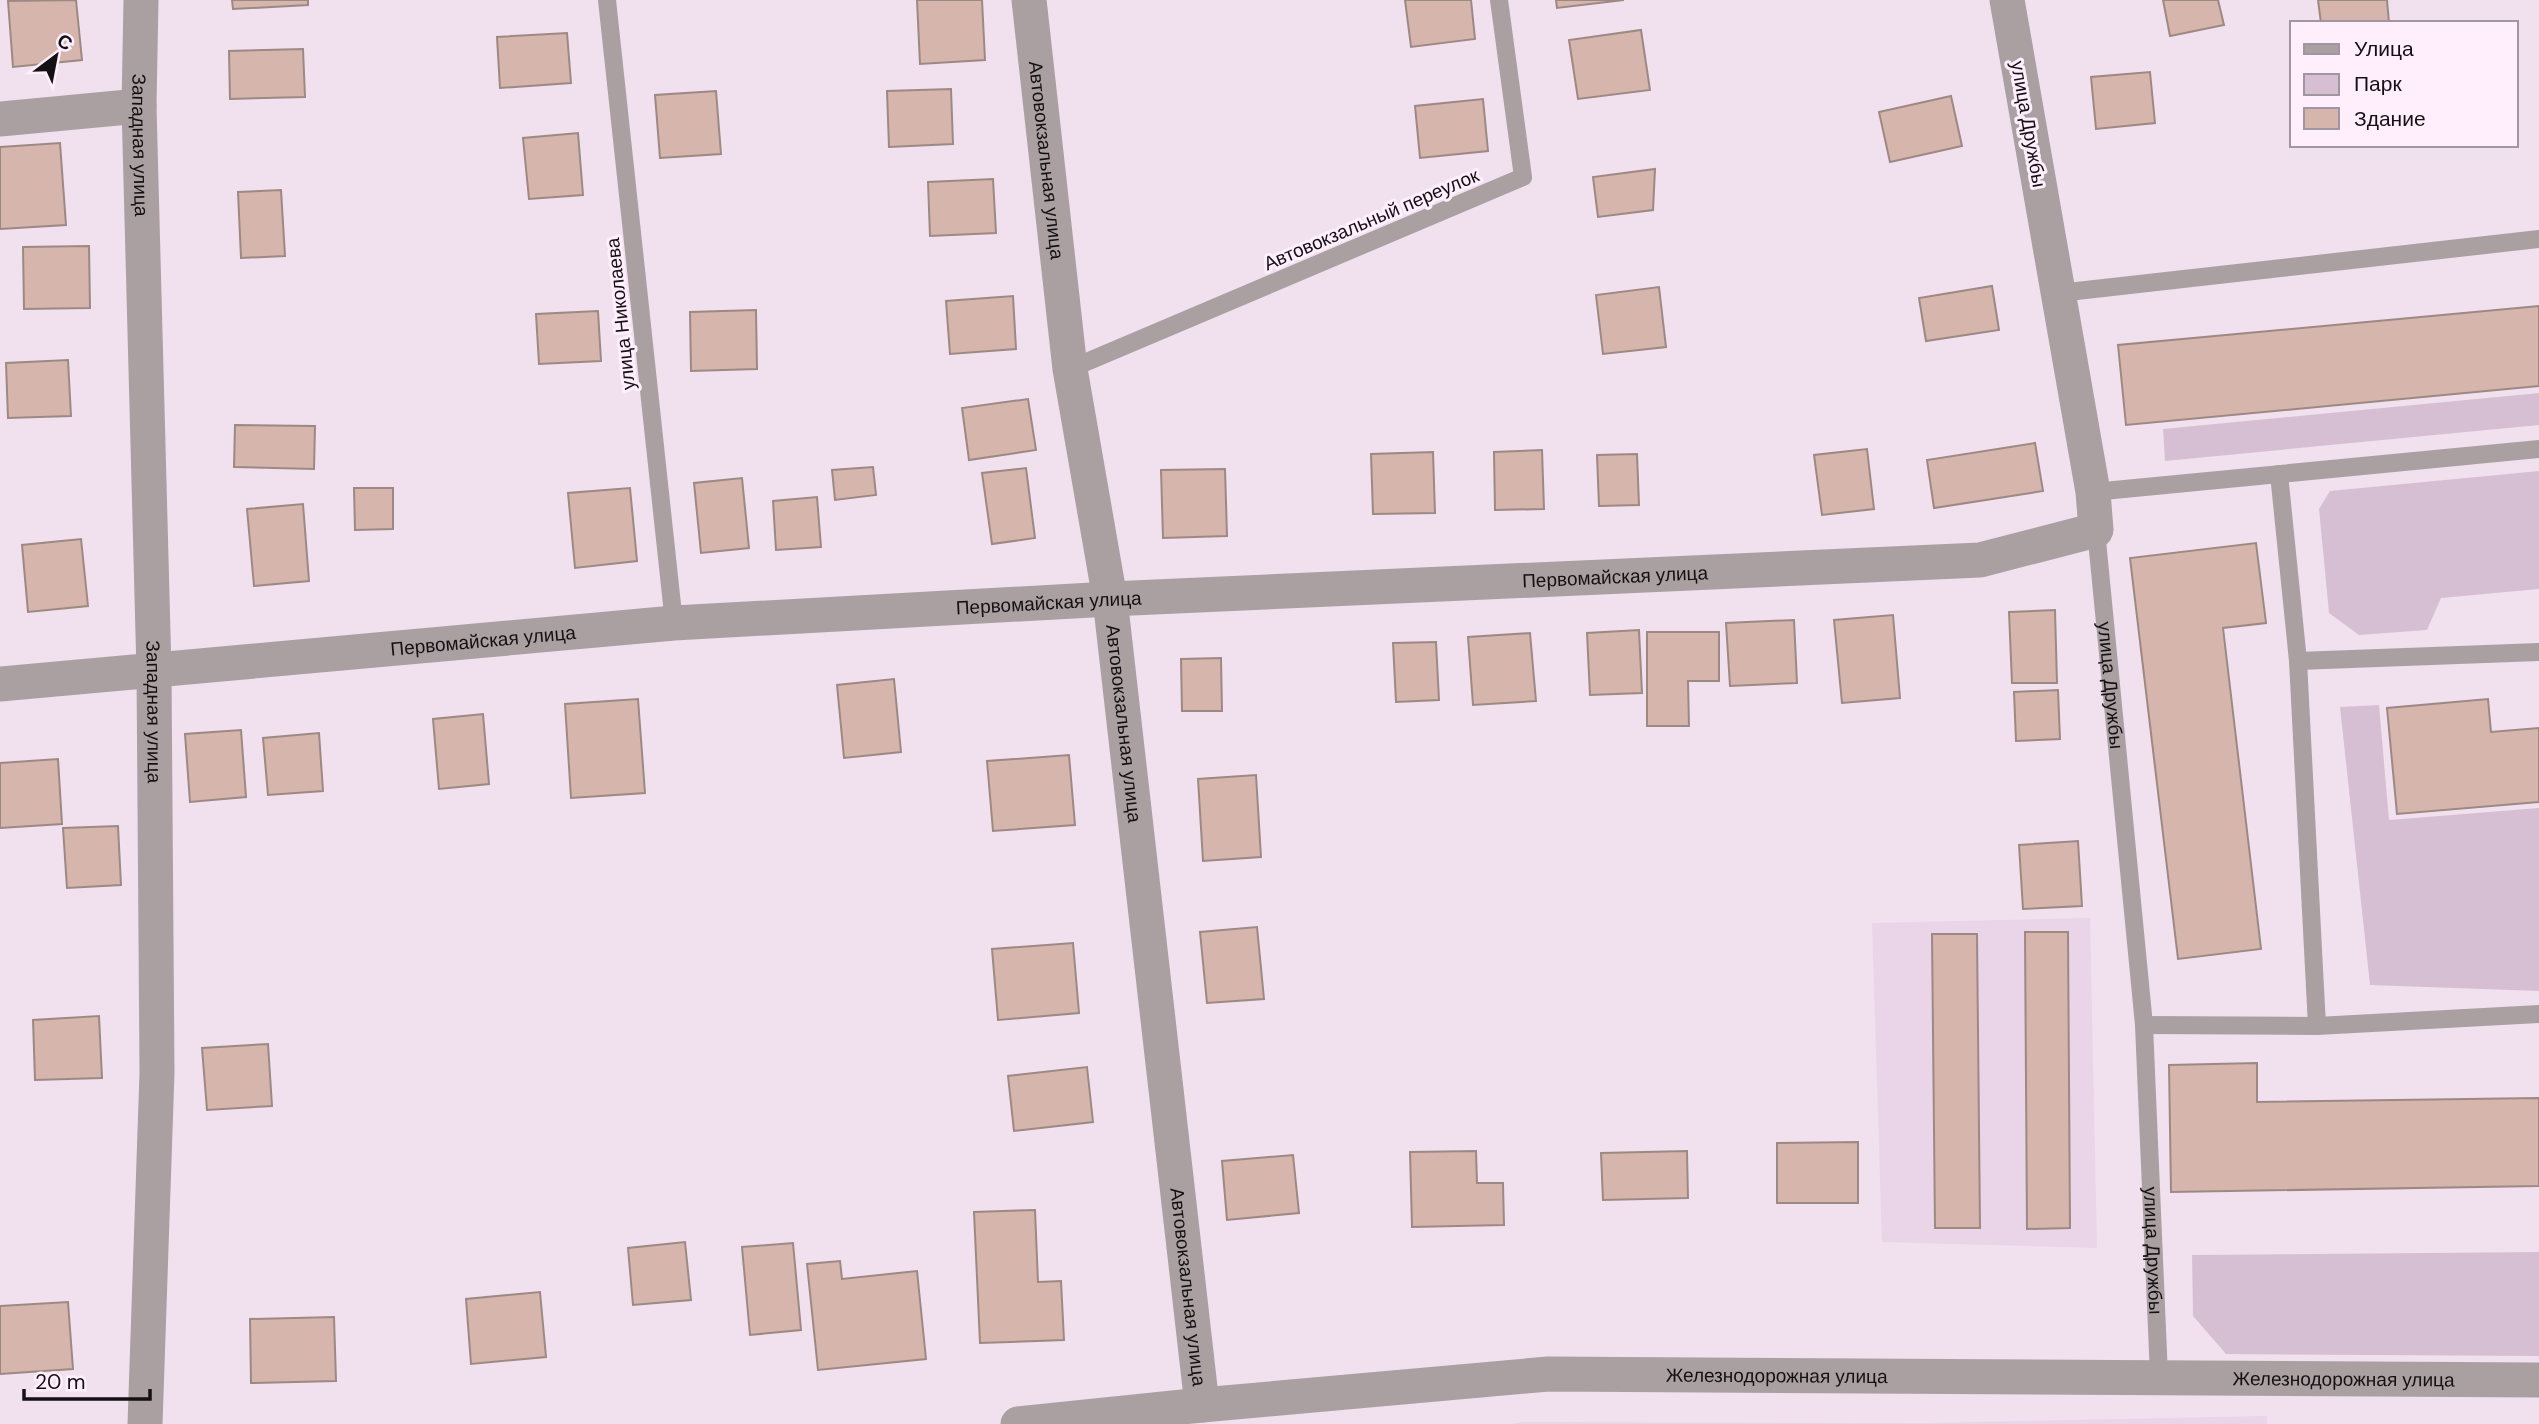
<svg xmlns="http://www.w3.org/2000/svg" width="2539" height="1424" font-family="'DM Sans',sans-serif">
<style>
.built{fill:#ead4e7}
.green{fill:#d6bfd3}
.building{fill:#d6b5ac;stroke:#9d8984;stroke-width:2}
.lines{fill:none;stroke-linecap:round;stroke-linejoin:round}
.lane{stroke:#aaa0a2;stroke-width:18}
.street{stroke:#aaa0a2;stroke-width:35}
.labels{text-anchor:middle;stroke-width:6;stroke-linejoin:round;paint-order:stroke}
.street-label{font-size:19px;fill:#151014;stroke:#ffeffd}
</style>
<rect width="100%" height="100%" fill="#f1e1ef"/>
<path class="built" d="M 2090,918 L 2097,1248 L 1882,1242 L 1872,923 Z
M 2267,1416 L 2267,1424 L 1511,1424 L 1523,1422 L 1926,1423 Z"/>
<path class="green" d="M 2539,393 L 2539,425 L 2165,461 L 2163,429 Z
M 2539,471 L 2539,589 L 2441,598 L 2427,630 L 2359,635 L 2329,613 L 2319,509 L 2330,491 Z
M 2379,705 L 2389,820 L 2539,808 L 2539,991 L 2370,985 L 2340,707 Z
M 2539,1252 L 2539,1356 L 2226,1354 L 2193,1316 L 2192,1255 Z"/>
<path class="building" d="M 76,0 L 82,60 L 13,67 L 8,1 Z
M 232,0 L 308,0 L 308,5 L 233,9 Z
M 917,0 L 982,0 L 985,60 L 920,64 Z
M 1405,0 L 1471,0 L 1475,39 L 1411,47 Z
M 1556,0 L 1624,0 L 1557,8 Z
M 2163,0 L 2218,0 L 2224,25 L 2170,36 Z
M 2318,0 L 2387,0 L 2389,23 L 2321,23 Z
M 1641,30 L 1650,90 L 1578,99 L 1569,40 Z
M 567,33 L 571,83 L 500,88 L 497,37 Z
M 303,49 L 305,97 L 230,99 L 229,51 Z
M 2150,72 L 2155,123 L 2096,129 L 2091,77 Z
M 951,89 L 953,144 L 889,147 L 887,91 Z
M 716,91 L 721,154 L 660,158 L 655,95 Z
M 1951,96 L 1962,146 L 1890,162 L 1879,112 Z
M 1483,99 L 1488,151 L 1420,158 L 1415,106 Z
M 578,133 L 583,195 L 529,199 L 523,138 Z
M 60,143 L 66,225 L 0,229 L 0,147 Z
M 1655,169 L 1653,210 L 1598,217 L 1593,177 Z
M 993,179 L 996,233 L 930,236 L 928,182 Z
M 281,190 L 285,256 L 241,258 L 238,192 Z
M 89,246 L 90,308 L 24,309 L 23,247 Z
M 1992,286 L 1999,330 L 1926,341 L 1919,298 Z
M 1659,287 L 1666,347 L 1603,354 L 1596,295 Z
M 1013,296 L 1016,349 L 950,354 L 946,301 Z
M 2539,306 L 2539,386 L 2126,425 L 2118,345 Z
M 756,310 L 757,369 L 691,371 L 690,312 Z
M 598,311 L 601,361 L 539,364 L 536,314 Z
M 68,360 L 71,416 L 8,418 L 6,363 Z
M 1028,399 L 1036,450 L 969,460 L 962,408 Z
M 235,425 L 315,426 L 314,469 L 234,467 Z
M 2035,443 L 2043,491 L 1934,508 L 1927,460 Z
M 1867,449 L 1874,509 L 1822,515 L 1814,455 Z
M 1542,450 L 1544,509 L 1495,510 L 1494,452 Z
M 1433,452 L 1435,513 L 1373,514 L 1371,454 Z
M 1637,454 L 1639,505 L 1599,506 L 1597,455 Z
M 873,467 L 876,495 L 835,500 L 832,470 Z
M 1026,468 L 1035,538 L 992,544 L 982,473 Z
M 1225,469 L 1227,536 L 1163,538 L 1161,470 Z
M 742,478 L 749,548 L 701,553 L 694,483 Z
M 354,488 L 393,488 L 393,529 L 355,530 Z
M 630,488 L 637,561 L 575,568 L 568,493 Z
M 817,497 L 821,547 L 776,550 L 773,501 Z
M 303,504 L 309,581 L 254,586 L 247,509 Z
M 81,539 L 88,606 L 28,612 L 22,545 Z
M 2256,543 L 2266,623 L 2223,628 L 2261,949 L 2178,959 L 2130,558 Z
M 2055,610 L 2057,683 L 2012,683 L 2009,612 Z
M 1893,615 L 1900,698 L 1842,703 L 1834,620 Z
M 1794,620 L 1797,683 L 1730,686 L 1726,623 Z
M 1639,630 L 1642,693 L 1590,695 L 1587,633 Z
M 1647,632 L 1719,632 L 1719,681 L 1688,681 L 1689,726 L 1647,726 Z
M 1530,633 L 1536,701 L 1473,705 L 1468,637 Z
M 1436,642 L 1439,700 L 1396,702 L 1393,643 Z
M 1221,658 L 1222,711 L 1182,711 L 1181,659 Z
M 894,679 L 901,752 L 844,758 L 837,685 Z
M 2058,690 L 2060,739 L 2016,741 L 2014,692 Z
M 638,699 L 645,793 L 571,798 L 565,704 Z
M 2488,699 L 2491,732 L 2539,728 L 2539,802 L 2397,814 L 2387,708 Z
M 483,714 L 489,784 L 439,789 L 433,719 Z
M 241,730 L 246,797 L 190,802 L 185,734 Z
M 319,733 L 323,791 L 268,795 L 263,738 Z
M 1069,755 L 1075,825 L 993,831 L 987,761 Z
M 58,759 L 62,824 L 0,828 L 0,763 Z
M 1256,775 L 1261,857 L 1203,861 L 1198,779 Z
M 118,826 L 121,885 L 67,888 L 63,828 Z
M 2078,841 L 2082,906 L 2023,909 L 2019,845 Z
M 1257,927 L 1264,999 L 1207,1003 L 1200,932 Z
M 2025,932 L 2068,932 L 2070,1228 L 2027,1229 Z
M 1932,934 L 1977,934 L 1980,1228 L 1935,1228 Z
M 1073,943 L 1079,1013 L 998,1020 L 992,949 Z
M 99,1016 L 102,1078 L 35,1080 L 33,1020 Z
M 268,1044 L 272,1106 L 207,1110 L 202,1048 Z
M 2257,1063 L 2257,1102 L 2539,1098 L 2539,1186 L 2171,1192 L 2169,1065 Z
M 1087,1067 L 1093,1122 L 1014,1131 L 1008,1076 Z
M 1858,1142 L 1858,1203 L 1777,1203 L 1777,1143 Z
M 1476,1151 L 1477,1183 L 1503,1183 L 1504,1225 L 1412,1227 L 1410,1152 Z
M 1687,1151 L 1688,1198 L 1603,1200 L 1601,1153 Z
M 1293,1155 L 1299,1213 L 1227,1220 L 1222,1161 Z
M 1035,1210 L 1038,1282 L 1061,1281 L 1064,1340 L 980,1343 L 974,1212 Z
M 685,1242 L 691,1300 L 633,1305 L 628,1248 Z
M 793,1243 L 801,1330 L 750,1335 L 742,1247 Z
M 840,1261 L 842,1279 L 917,1271 L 926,1359 L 818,1370 L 807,1264 Z
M 540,1292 L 546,1357 L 471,1364 L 466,1299 Z
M 68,1302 L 73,1369 L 0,1374 L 0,1306 Z
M 334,1317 L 336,1381 L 251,1383 L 250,1319 Z"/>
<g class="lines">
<g class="lane">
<path d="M 607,0 L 674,623"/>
<path d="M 2059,293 L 2539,239"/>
<path d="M 1070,369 L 1523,177 L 1499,0"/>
<path d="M 2279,474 L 2298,661 L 2539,652"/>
<path d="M 2093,492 L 2539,449"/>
<path id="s1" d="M 2096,530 L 2144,1025 L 2159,1376"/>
<path d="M 2298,661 L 2317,1026"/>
<path d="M 2144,1025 L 2317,1026 L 2539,1014"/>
</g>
<g class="street">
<path id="s2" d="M 141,0 L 139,106 L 154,671 L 157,1073 L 145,1424"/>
<path id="s3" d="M 1029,0 L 1070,369 L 1110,599 L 1202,1405"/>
<path d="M 0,119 L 139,106"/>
<path id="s4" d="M 0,684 L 674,623 L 1110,599 L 1980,560 L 2096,530 L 2093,492 L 2007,0"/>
<path id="s5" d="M 1018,1424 L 1202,1405 L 1548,1374 L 2539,1380"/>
</g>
</g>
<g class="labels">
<g class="street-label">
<text transform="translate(2029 124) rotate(80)" y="7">улица Дружбы</text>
<text dy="7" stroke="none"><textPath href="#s2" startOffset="145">Западная улица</textPath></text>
<text dy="7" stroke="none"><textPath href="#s3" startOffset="161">Автовокзальная улица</textPath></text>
<text transform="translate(1371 219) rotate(-23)" y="7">Автовокзальный переулок</text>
<text transform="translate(620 314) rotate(-96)" y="7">улица Николаева</text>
<text dy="7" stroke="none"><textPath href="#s4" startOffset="1619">Первомайская улица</textPath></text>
<text dy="7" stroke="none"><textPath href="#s4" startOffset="1052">Первомайская улица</textPath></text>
<text dy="7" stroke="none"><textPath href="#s4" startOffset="485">Первомайская улица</textPath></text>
<text dy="7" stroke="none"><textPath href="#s1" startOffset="156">улица Дружбы</textPath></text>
<text dy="7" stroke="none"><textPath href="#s2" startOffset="712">Западная улица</textPath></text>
<text dy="7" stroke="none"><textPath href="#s3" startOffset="730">Автовокзальная улица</textPath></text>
<text dy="7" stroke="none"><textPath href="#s1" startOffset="723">улица Дружбы</textPath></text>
<text dy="7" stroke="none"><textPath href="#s3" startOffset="1297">Автовокзальная улица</textPath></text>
<text dy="7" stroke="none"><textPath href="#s5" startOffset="761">Железнодорожная улица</textPath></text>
<text dy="7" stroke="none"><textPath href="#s5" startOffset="1328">Железнодорожная улица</textPath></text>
</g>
</g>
<rect x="2290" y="21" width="228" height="126" fill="#ffeffd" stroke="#a196a0" stroke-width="2"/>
<rect x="2304" y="44" width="35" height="10" fill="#aaa0a2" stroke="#a196a0" stroke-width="2"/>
<text x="2354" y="56" font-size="21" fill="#151014">Улица</text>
<rect x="2304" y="74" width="35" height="21" fill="#d6bfd3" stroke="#a196a0" stroke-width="2"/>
<text x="2354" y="91" font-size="21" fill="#151014">Парк</text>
<rect x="2304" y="108" width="35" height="21" fill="#d6b5ac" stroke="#a196a0" stroke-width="2"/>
<text x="2354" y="126" font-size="21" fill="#151014">Здание</text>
<g transform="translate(56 56) rotate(32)" stroke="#ffeffd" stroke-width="5" paint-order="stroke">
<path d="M0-5L12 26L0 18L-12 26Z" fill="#151014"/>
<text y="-10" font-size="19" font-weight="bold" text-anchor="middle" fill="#151014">С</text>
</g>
<path d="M24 1389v10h126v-10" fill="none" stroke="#151014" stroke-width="3.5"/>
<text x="35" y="1389" font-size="21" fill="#151014" stroke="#ffeffd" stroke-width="5" paint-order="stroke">20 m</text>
</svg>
